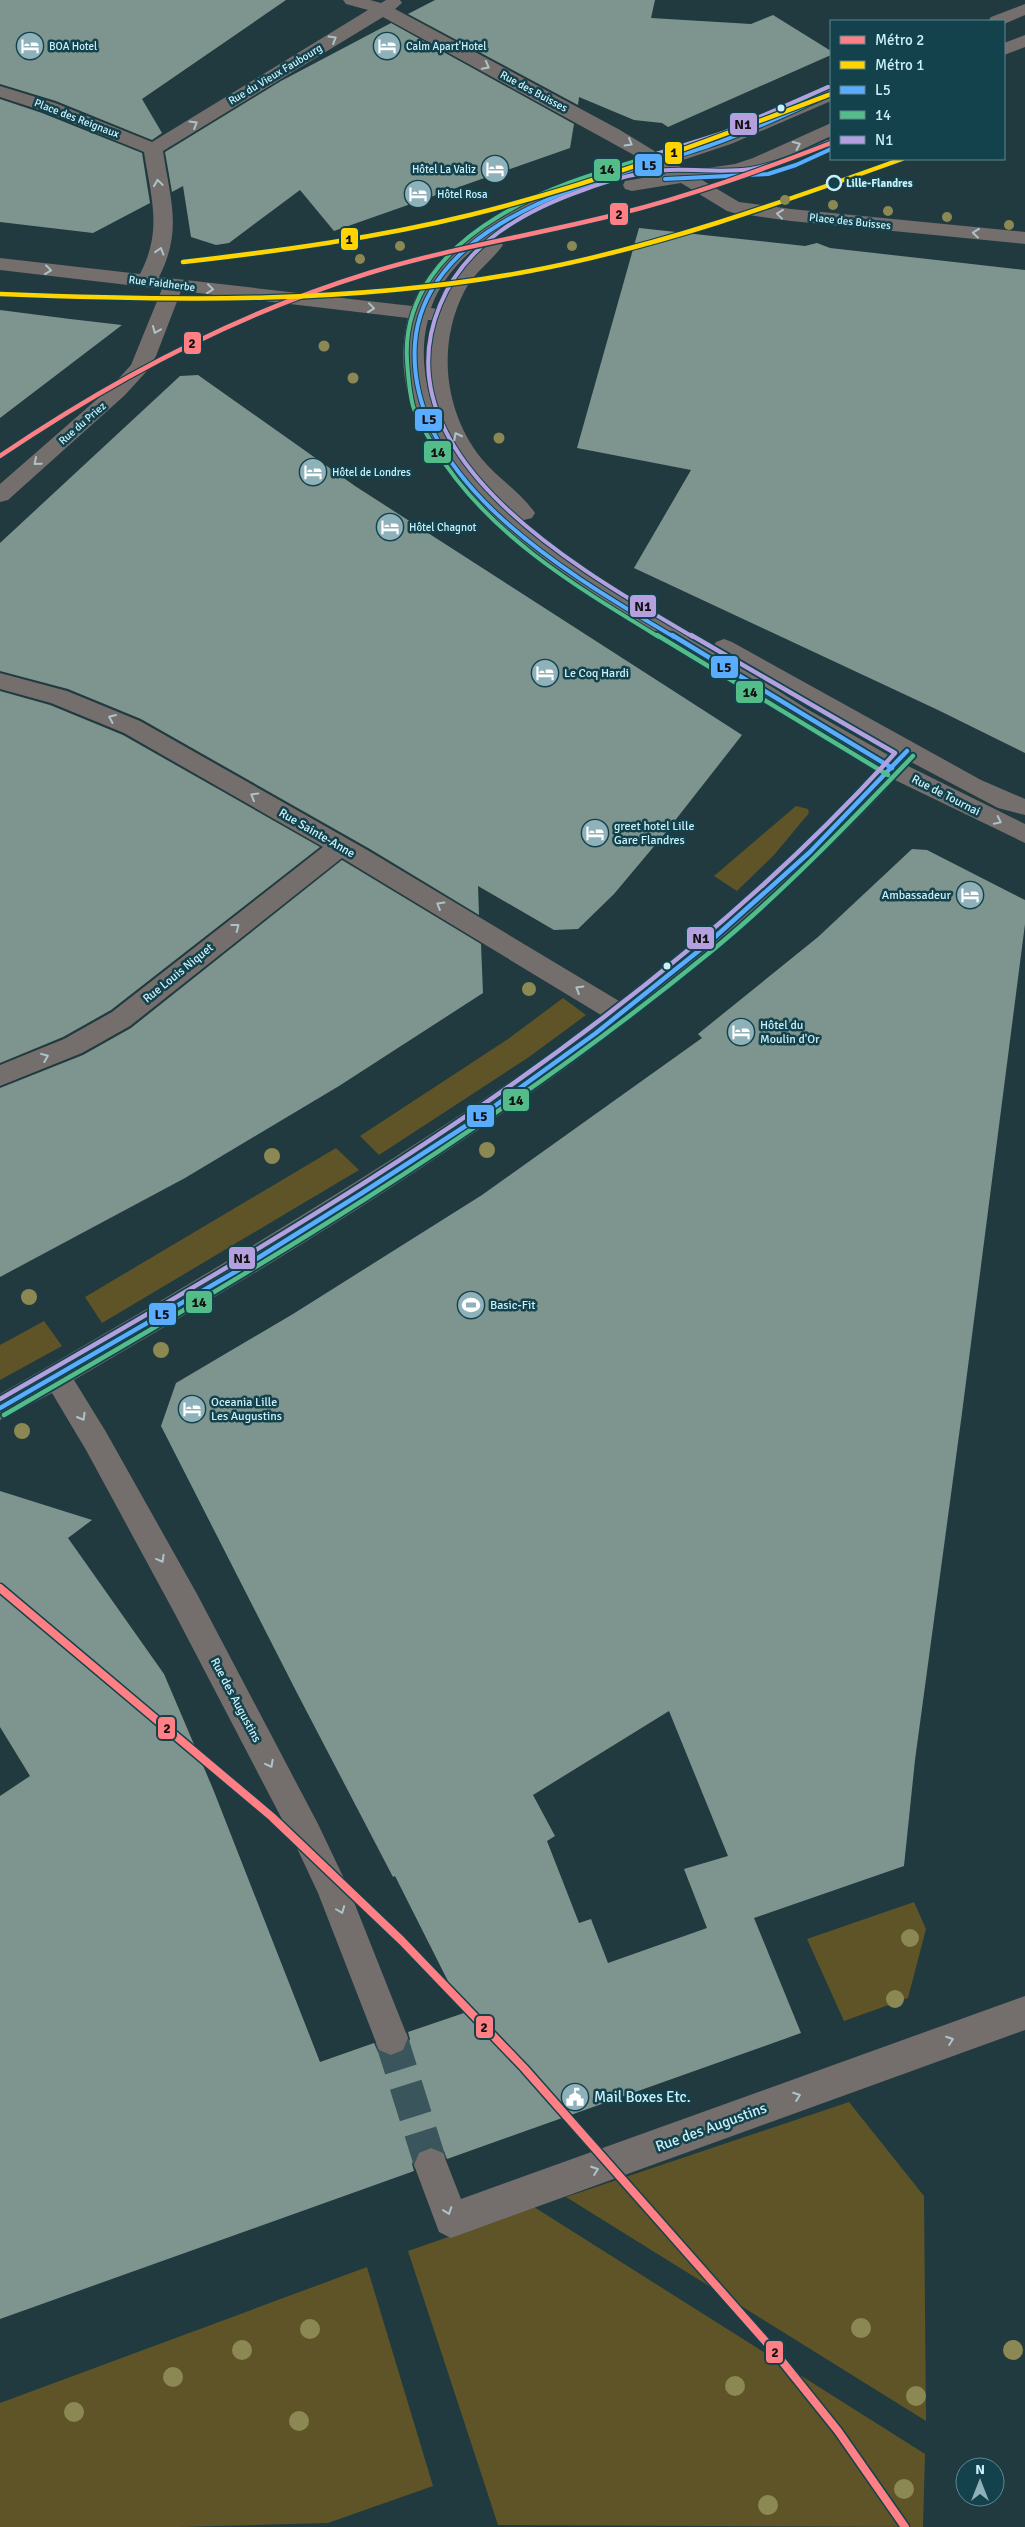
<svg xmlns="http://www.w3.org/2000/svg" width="1025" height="2527" font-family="Signika,sans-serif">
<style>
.green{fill:#5e5427}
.building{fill:#7e958f;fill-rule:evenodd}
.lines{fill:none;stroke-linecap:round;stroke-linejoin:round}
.minor-tunnel{stroke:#3a555b;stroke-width:33;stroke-dasharray:33 16;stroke-linecap:butt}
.minor{fill:#746f6d;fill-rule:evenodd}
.bus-1-far1-casing{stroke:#14424c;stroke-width:6}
.bus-1-casing{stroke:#14424c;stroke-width:8}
.bus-2-far1-casing{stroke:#14424c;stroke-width:6}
.bus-2-casing{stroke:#14424c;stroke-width:8}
.bus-3-far1-casing{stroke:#14424c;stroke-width:6}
.bus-3-casing{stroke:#14424c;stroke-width:8}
.bus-1-far1{stroke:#5aacff;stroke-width:4}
.bus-1{stroke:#5aacff;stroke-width:4.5}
.bus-2-far1{stroke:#54bc88;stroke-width:4}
.bus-2{stroke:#54bc88;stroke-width:4.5}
.bus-3-far1{stroke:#b4a0de;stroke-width:4}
.bus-3{stroke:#b4a0de;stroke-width:4.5}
.metro-1-far1-casing{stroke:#14424c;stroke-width:7}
.metro-1-casing{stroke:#14424c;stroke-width:11}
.metro-2-casing{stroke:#14424c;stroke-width:7}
.metro-1-far1{stroke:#ff8084;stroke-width:4.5}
.metro-1{stroke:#ff8084;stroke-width:8}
.metro-2{stroke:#ffd400;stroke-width:4.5}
.tree{fill:#8c8853}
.oneway{stroke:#acc4c9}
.bus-dot{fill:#caf1fb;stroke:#14424c;stroke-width:2}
.stop-dot{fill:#14424c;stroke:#caf1fb;stroke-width:2.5}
.labels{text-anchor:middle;stroke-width:5;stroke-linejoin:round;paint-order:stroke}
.far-poi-label{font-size:11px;fill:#caf1fb;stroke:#14424c;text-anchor:start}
.far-street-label{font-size:11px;fill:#caf1fb;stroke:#14424c}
.far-stop-label{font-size:11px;font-weight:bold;fill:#caf1fb;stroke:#14424c;text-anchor:start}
.poi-label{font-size:12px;fill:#caf1fb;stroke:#14424c;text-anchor:start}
.street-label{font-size:12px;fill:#caf1fb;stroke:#14424c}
.near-poi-label{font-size:15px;fill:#caf1fb;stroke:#14424c;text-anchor:start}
.near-street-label{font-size:15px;fill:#caf1fb;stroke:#14424c}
.line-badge{stroke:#14424c;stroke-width:2}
.pale-badge-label{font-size:14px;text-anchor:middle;font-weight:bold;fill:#111}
</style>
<rect width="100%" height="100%" fill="#213a3f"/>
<path class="green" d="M 796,806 L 808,809 L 809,813 L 774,855 L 737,891 L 714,876 Z
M 563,998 L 586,1015 L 529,1057 L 379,1155 L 360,1136 L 508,1039 Z
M 336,1148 L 359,1170 L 102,1323 L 85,1297 Z
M 44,1321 L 62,1346 L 0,1380 L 0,1345 Z
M 914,1902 L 926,1929 L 908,1998 L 844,2021 L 807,1939 Z
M 849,2102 L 924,2196 L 926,2421 L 566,2197 Z
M 534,2207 L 925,2454 L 923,2527 L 498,2525 L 408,2251 Z
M 367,2267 L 433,2486 L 328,2523 L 179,2527 L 0,2527 L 0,2403 Z"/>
<path class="building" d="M 0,0 L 286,0 L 142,99 L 162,133 L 152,140 L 56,101 L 0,84 Z
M 435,0 L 655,0 L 651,18 L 751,24 L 773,15 L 831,51 L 831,55 L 668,127 L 662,123 L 634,120 L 579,97 L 578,105 L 408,14 Z
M 391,23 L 574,124 L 570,148 L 334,231 L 300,190 L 229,243 L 216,245 L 191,237 L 183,186 L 172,192 L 165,152 L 281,81 Z
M 0,99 L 42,113 L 142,153 L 150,203 L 93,233 L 0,222 Z
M 639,228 L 805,246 L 817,243 L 830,248 L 1025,270 L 1025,753 L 938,710 L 634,568 L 691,470 L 577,448 Z
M 0,310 L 70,319 L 122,325 L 0,418 Z
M 198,375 L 355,486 L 742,735 L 666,832 L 614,894 L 578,929 L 554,930 L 478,886 L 479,915 L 370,849 L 141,719 L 68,689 L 0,671 L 0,543 L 180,376 Z
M 0,691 L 50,705 L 123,735 L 320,847 L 111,1010 L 63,1037 L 0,1063 Z
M 912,849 L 927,850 L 1025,900 L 1025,924 L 962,1413 L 915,1760 L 904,1866 L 754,1918 L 801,2033 L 447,2159 L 444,2151 L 430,2146 L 417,2152 L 412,2164 L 414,2171 L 0,2319 L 0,1796 L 30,1776 L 0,1727 L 0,1491 L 92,1520 L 68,1538 L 164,1674 L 213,1789 L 320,2062 L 374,2043 L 378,2052 L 392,2057 L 405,2051 L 410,2039 L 408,2032 L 464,2013 L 395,1876 L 393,1877 L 296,1691 L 161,1426 L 176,1383 L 293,1314 L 482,1195 L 702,1038 L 698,1034 L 818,937 ZM 669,1711 L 728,1856 L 684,1869 L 707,1928 L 608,1963 L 591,1919 L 579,1923 L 547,1841 L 555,1836 L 533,1795 Z
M 342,860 L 481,944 L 483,993 L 339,1086 L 185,1178 L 0,1277 L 0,1088 L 83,1055 L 131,1028 Z"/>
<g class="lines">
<path class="minor-tunnel" d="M 391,2038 L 431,2165"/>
<path class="minor" d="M 343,0 L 370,0 L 381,3 L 386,0 L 400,0 L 402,3 L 395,9 L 620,130 L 661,155 L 718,136 L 831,89 L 831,101 L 731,144 L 674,163 L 687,171 L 735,164 L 753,158 L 831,123 L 831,136 L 767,166 L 737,175 L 702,180 L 739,202 L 791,209 L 1025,232 L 1025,244 L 791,221 L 734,213 L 727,211 L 681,183 L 632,191 L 625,189 L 623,185 L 625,181 L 666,174 L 656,168 C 581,191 460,225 431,308 L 437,309 C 449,282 465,262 486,241 L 500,241 L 503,245 C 491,262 473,273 464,292 C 437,345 444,411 481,458 C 497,478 521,492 535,513 L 532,518 L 524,520 L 516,518 L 481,484 L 486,490 L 529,530 L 578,566 L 715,651 L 713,647 L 716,642 L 724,639 L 732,642 L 981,780 L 1025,799 L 1025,815 L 998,808 L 911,762 L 908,766 L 1025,824 L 1025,843 L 895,780 C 663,1030 367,1209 74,1380 L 106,1432 L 197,1594 L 318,1824 L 348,1887 L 408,2038 L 403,2050 L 391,2055 L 379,2050 L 318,1893 L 296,1846 L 175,1614 L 86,1450 L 52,1393 L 0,1420 L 0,1394 C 119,1326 238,1256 354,1183 C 438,1130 522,1076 601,1015 L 342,858 L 130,1026 L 82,1053 L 0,1086 L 0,1065 L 64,1039 L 112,1012 L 323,847 L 124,733 L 51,703 L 0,689 L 0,673 L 67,691 L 140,721 L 369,851 L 619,1001 C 710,930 798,854 877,770 C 816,737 759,698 700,662 C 589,594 368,477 408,318 L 181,291 L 156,356 L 146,372 L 125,395 L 8,500 L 0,502 L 0,484 L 111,387 L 131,365 L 162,289 L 0,270 L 0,258 L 140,274 C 163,230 151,198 144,152 L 43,111 L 0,97 L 0,86 L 55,103 L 152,142 L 368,10 L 346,4 ZM 383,17 L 643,160 C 561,185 447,217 412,306 L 159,277 C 183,230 170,199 163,151 ZM 428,320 L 433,320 C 425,357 427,387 440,422 C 425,392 419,353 428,320 ZM 725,657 L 893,752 L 890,756 L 807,709 Z
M 1025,4 L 1025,15 L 1004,24 L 1004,21 L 988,21 L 991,17 Z
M 1025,35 L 1025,47 L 1004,55 L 1004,43 Z
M 1025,1996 L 1025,2030 L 451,2238 L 439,2232 L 414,2165 L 419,2153 L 431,2148 L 443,2153 L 461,2199 Z"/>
<g class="bus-1-far1-casing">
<path id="bus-1-far1" d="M 665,179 L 768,174 L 796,165 L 831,149
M 674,637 C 572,576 405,482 415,343 C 419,290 457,250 500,224 C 564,185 638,170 708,146 C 750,132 790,112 831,94"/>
</g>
<g class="bus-1-casing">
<path id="bus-1" d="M 672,635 L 892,768
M 0,1408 L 242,1268 L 362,1193 L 481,1116 L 596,1033 L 706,945 L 810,852 L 907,751"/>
</g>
<g class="bus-2-far1-casing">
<path id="bus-2-far1" d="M 659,637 C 575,586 486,533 434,447 C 427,434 417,420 413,406 C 409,391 408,375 407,360 C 403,297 445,249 496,218 C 558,179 631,164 700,141 C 744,127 786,106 828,87"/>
</g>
<g class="bus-2-casing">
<path id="bus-2" d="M 657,635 L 888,775
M 4,1415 C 248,1274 491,1132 709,953 C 782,893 848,824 913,756"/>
</g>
<g class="bus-3-far1-casing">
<path id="bus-3-far1" d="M 656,154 L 723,133 L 828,87
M 693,637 C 587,574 376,459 440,305 C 465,244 523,211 583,190 C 610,180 641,171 670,170 C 698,169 724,173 751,169 C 778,164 803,153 828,142"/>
</g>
<g class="bus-3-casing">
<path id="bus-3" d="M 0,1399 C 318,1217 647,1028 895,753 L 691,635"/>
</g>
<use href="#bus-1-far1" class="bus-1-far1"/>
<use href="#bus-1" class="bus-1"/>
<use href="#bus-2-far1" class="bus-2-far1"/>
<use href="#bus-2" class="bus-2"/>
<use href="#bus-3-far1" class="bus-3-far1"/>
<use href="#bus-3" class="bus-3"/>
<g class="metro-1-far1-casing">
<path id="metro-1-far1" d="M 0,456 C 115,378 236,314 369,273 C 450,248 535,235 618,214 C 691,196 761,170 831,143"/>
</g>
<g class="metro-1-casing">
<path id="metro-1" d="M 0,1588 L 272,1817 L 402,1941 L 524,2068 L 773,2350 L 838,2431 L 905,2527"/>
</g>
<g class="metro-2-casing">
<path id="metro-2" d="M 183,262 C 279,251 376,238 470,215 C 593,185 713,139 831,94
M 0,294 C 177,301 356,304 530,271 C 658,247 780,203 902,159"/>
</g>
<use href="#metro-1-far1" class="metro-1-far1"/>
<use href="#metro-1" class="metro-1"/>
<use href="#metro-2" class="metro-2"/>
</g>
<g class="tree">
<circle cx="785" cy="200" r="5"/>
<circle cx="833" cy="205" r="5"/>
<circle cx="888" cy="211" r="5"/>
<circle cx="947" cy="217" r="5"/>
<circle cx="1009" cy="225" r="5"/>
<circle cx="400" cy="246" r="5"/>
<circle cx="572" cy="246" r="5"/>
<circle cx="360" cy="259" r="5"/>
<circle cx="324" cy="346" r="5.5"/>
<circle cx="353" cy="378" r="5.5"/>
<circle cx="499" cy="438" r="5.5"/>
<circle cx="529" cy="989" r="7"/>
<circle cx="487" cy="1150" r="8"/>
<circle cx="272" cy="1156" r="8"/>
<circle cx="29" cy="1297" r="8"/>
<circle cx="161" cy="1350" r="8"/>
<circle cx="22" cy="1431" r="8"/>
<circle cx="910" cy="1938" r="9"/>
<circle cx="895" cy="1999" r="9"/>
<circle cx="861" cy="2328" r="10"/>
<circle cx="310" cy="2329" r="10"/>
<circle cx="242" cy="2350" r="10"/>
<circle cx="1013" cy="2350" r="10"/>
<circle cx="173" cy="2377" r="10"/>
<circle cx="735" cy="2386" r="10"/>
<circle cx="916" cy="2396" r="10"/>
<circle cx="74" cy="2412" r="10"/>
<circle cx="299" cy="2421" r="10"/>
<circle cx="904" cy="2489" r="10"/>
<circle cx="768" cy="2505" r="10"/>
</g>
<defs><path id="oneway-chevron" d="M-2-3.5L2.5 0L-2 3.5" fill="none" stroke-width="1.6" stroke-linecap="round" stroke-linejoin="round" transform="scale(1.25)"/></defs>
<g class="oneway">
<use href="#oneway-chevron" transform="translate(333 39) rotate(-31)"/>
<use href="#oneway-chevron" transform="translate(486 66) rotate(28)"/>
<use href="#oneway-chevron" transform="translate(194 124) rotate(-31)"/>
<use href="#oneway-chevron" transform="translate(629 143) rotate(30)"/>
<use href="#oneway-chevron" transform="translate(797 145) rotate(-25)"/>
<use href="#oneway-chevron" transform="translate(158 183) rotate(-98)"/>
<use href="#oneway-chevron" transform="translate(780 214) rotate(-173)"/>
<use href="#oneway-chevron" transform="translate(976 233) rotate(-174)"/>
<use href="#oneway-chevron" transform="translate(160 251) rotate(-73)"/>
<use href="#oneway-chevron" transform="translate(48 270) rotate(7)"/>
<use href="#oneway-chevron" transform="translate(210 289) rotate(7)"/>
<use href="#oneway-chevron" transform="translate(371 308) rotate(7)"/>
<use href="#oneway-chevron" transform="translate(156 330) rotate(113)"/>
<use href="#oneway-chevron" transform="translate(457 436) rotate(-117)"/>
<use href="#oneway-chevron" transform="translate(37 462) rotate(139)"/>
<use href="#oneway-chevron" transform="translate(112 718) rotate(-156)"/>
<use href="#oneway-chevron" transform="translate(254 796) rotate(-150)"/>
<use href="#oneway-chevron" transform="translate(998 821) rotate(26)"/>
<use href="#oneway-chevron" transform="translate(440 905) rotate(-149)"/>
<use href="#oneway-chevron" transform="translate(236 927) rotate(-38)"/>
<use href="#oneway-chevron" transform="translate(579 989) rotate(-149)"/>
<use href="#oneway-chevron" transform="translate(45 1057) rotate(-22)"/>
<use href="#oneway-chevron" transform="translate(82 1417) rotate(60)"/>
<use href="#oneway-chevron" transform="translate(161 1559) rotate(61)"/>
<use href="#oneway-chevron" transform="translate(270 1764) rotate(62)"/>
<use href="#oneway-chevron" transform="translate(341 1910) rotate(69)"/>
<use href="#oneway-chevron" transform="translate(950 2040) rotate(-20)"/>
<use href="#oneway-chevron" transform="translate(797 2096) rotate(-20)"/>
<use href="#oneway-chevron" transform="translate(595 2170) rotate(-20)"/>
<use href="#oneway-chevron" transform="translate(448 2211) rotate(70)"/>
</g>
<defs>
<g id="hotel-disc" transform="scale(1.4375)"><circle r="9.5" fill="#8fb1b9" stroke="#14424c"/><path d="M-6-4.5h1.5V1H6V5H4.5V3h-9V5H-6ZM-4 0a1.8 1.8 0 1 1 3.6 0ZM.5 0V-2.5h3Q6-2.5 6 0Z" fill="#fff"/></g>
<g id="stadium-disc" transform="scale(1.4375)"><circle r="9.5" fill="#8fb1b9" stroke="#14424c"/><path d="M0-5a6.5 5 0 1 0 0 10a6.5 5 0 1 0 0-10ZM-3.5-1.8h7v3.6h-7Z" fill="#fff"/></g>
<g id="civic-disc" transform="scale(1.4375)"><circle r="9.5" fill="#8fb1b9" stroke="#14424c"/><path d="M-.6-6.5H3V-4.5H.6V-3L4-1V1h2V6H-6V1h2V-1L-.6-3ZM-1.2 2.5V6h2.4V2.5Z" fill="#fff"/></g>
</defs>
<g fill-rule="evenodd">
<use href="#hotel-disc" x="30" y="46"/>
<use href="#hotel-disc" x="387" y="46"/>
<use href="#hotel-disc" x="495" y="169"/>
<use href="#hotel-disc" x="418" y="194"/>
<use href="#hotel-disc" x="313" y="472"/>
<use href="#hotel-disc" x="390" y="527"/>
<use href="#hotel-disc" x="545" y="673"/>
<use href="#hotel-disc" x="595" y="833"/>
<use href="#hotel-disc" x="970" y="895"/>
<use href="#hotel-disc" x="741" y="1032"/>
<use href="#stadium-disc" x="471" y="1305"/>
<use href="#hotel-disc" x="192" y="1409"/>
<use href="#civic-disc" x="575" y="2097"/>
</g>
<g class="bus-dot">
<circle cx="781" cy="108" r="4.5"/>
<circle cx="667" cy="966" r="4.5"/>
</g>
<circle class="stop-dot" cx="834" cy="183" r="7"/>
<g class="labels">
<g class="far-poi-label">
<text x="49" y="50">BOA Hotel</text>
<text x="406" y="50">Calm Apart'Hotel</text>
<text x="476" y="173" text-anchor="end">Hôtel La Valiz</text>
<text x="437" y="198">Hôtel Rosa</text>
<text x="332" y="476">Hôtel de Londres</text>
<text x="409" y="531">Hôtel Chagnot</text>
</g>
<g class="far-street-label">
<text transform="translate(275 74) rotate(-31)" y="4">Rue du Vieux Faubourg</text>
<text transform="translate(534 91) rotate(28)" y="4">Rue des Buisses</text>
<text transform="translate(77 118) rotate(21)" y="4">Place des Reignaux</text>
<text transform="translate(850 221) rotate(6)" y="4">Place des Buisses</text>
<text transform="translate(162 283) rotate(7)" y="4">Rue Faidherbe</text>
<text transform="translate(82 423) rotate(-41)" y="4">Rue du Priez</text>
</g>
<g class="far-stop-label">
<text x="846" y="187">Lille-Flandres</text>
</g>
<g class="poi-label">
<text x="564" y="677">Le Coq Hardi</text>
<text x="614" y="830">greet hotel Lille<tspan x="614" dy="14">Gare Flandres</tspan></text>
<text x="951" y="899" text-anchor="end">Ambassadeur</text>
<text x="760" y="1029">Hôtel du<tspan x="760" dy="14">Moulin d'Or</tspan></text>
<text x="490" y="1309">Basic-Fit</text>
<text x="211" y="1406">Oceania Lille<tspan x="211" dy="14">Les Augustins</tspan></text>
</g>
<g class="street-label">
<text transform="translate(946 795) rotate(27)" y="4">Rue de Tournai</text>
<text transform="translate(317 833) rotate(30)" y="4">Rue Sainte-Anne</text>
<text transform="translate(178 973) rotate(-39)" y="4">Rue Louis Niquet</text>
<text transform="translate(236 1700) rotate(62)" y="4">Rue des Augustins</text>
</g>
<g class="near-poi-label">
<text x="594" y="2102">Mail Boxes Etc.</text>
</g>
<g class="near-street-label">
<text transform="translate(711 2127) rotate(-20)" y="5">Rue des Augustins</text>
</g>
</g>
<g class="line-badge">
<rect x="729" y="112" width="29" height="24" rx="5" fill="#b4a0de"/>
<rect x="664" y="141" width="19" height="24" rx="5" fill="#ffd400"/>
<rect x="634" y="153" width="29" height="24" rx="5" fill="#5aacff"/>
<rect x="593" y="158" width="28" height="24" rx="5" fill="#54bc88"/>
<rect x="609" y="202" width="20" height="24" rx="5" fill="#ff8084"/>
<rect x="340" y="227" width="19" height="24" rx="5" fill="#ffd400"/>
<rect x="183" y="331" width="19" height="24" rx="5" fill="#ff8084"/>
<rect x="414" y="408" width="29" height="24" rx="5" fill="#5aacff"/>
<rect x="423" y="440" width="29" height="24" rx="5" fill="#54bc88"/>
<rect x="629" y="594" width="28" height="24" rx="5" fill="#b4a0de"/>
<rect x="710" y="655" width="29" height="24" rx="5" fill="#5aacff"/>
<rect x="735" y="680" width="29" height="24" rx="5" fill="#54bc88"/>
<rect x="686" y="926" width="29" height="24" rx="5" fill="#b4a0de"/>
<rect x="502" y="1088" width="28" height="24" rx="5" fill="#54bc88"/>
<rect x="466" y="1104" width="29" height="24" rx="5" fill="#5aacff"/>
<rect x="228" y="1246" width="28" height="24" rx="5" fill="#b4a0de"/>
<rect x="185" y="1290" width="28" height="24" rx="5" fill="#54bc88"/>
<rect x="148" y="1302" width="29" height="24" rx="5" fill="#5aacff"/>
<rect x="157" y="1716" width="19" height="24" rx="5" fill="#ff8084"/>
<rect x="475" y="2015" width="19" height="24" rx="5" fill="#ff8084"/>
<rect x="765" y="2340" width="19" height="24" rx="5" fill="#ff8084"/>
</g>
<g class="pale-badge-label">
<text x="743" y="129">N1</text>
<text x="674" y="157">1</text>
<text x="649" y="170">L5</text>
<text x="607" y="174">14</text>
<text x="619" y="219">2</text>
<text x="349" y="244">1</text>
<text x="192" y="348">2</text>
<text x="429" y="424">L5</text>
<text x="438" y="457">14</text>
<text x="643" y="611">N1</text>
<text x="724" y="672">L5</text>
<text x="750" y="697">14</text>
<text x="701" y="943">N1</text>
<text x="516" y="1105">14</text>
<text x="480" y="1121">L5</text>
<text x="242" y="1263">N1</text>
<text x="199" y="1307">14</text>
<text x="162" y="1319">L5</text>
<text x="167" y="1733">2</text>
<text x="484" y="2032">2</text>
<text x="775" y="2357">2</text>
</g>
<rect x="830" y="20" width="175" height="140" fill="#14424c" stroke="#5d8892"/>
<rect x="840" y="36" width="25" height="8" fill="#ff8084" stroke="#5d8892"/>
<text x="875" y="45" font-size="15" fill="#caf1fb">Métro 2</text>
<rect x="840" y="61" width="25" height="8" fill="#ffd400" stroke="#5d8892"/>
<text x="875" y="70" font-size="15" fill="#caf1fb">Métro 1</text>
<rect x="840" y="86" width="25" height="8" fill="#5aacff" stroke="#5d8892"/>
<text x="875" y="95" font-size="15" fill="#caf1fb">L5</text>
<rect x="840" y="111" width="25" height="8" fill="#54bc88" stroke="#5d8892"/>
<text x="875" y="120" font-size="15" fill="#caf1fb">14</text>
<rect x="840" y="136" width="25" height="8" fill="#b4a0de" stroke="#5d8892"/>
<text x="875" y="145" font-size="15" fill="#caf1fb">N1</text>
<g transform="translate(980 2482)"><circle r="24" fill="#14424c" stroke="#5d8892"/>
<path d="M0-4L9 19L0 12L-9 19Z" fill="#8fb1b9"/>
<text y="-8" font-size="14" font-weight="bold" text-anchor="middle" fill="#caf1fb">N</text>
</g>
</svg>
